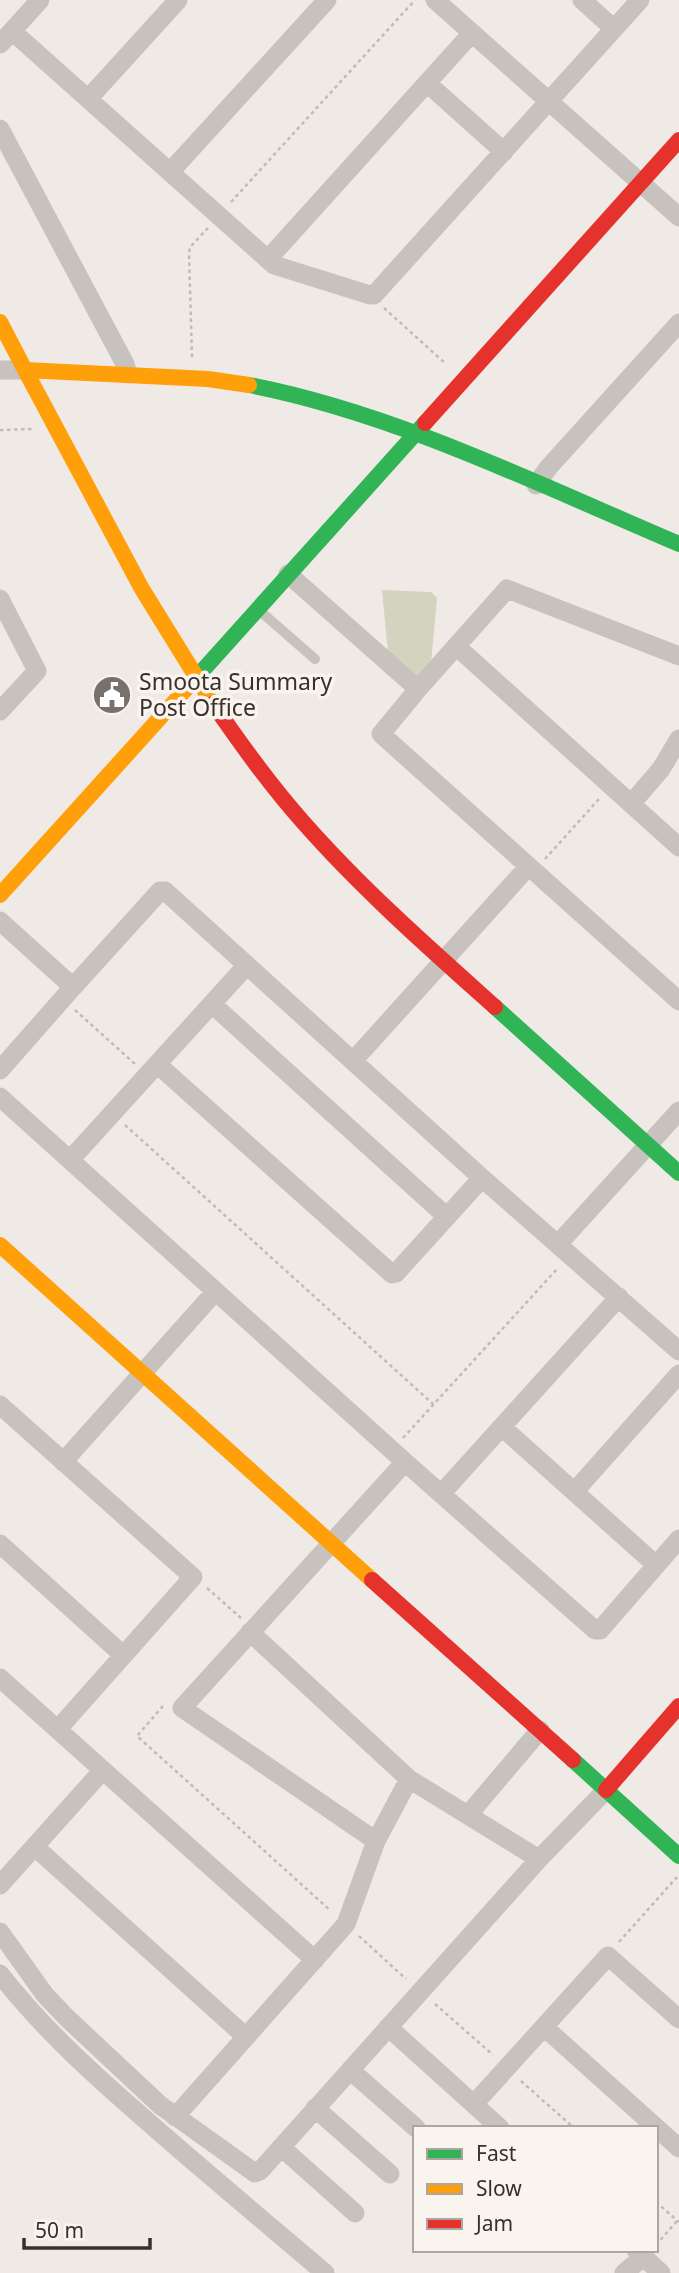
<svg xmlns="http://www.w3.org/2000/svg" width="679" height="2273" font-family="'Noto Sans',sans-serif">
<style>
.green{fill:#d2d4c0}
.lines{fill:none;stroke-linecap:round;stroke-linejoin:round}
.path{stroke:#c1bab6;stroke-width:2.5;stroke-dasharray:3.5 3.5;stroke-linecap:butt}
.lane{stroke:#c8c2be;stroke-width:10}
.street{stroke:#c8c2be;stroke-width:19}
.fast{stroke:#30b455;stroke-width:16}
.slow{stroke:#ff9f0a;stroke-width:16}
.jam{stroke:#e5322d;stroke-width:16}
.labels{text-anchor:middle;stroke-width:7;stroke-linejoin:round;paint-order:stroke}
.poi-label{font-size:23px;fill:#3a2f2b;stroke:#faf4ee;text-anchor:start}
</style>
<rect width="100%" height="100%" fill="#efeae5"/>
<path class="green" d="M 382,590 L 431,592 L 437,598 L 431,663 L 421,675 L 414,675 L 388,653 Z"/>
<g class="lines">
<path class="path" d="M 231,202 L 415,0
M 384,308 L 446,364
M 192,357 L 189,253 L 190,247 L 208,228
M 0,430 L 32,429
M 545,859 L 599,799
M 75,1010 L 135,1064
M 125,1125 L 433,1404
M 403,1438 L 557,1269
M 207,1588 L 241,1618
M 163,1706 L 137,1736 L 331,1911
M 359,1936 L 406,1979
M 619,1942 L 677,1877
M 435,2004 L 493,2055
M 521,2081 L 574,2128
M 656,2202 L 679,2222
M 656,2245 L 677,2221"/>
<path class="lane" d="M 260,611 L 315,659"/>
<path class="street" d="M 435,0 L 679,217
M 582,0 L 614,29
M 12,31 L 274,265 L 370,295 L 374,295 L 640,0
M 0,44 L 40,0
M 427,83 L 504,152
M 88,99 L 178,0
M 0,129 L 125,364 L 128,374
M 170,172 L 327,0
M 268,259 L 472,33
M 0,370 L 25,370
M 536,485 L 548,468 L 679,323
M 288,574 L 418,689
M 0,599 L 37,671 L 0,711
M 456,646 L 679,847
M 679,656 L 507,589 L 418,689 L 381,734 L 679,1001
M 631,804 L 661,769 L 679,739
M 0,921 L 73,987 L 160,891 L 165,891 L 482,1178 L 679,1351
M 212,1004 L 447,1217
M 353,1061 L 528,867
M 157,1064 L 392,1274 L 396,1273 L 482,1178
M 0,1070 L 73,987
M 0,1097 L 405,1462
M 70,1160 L 247,965
M 559,1243 L 679,1111
M 0,1405 L 193,1577 L 58,1729
M 502,1427 L 656,1565
M 63,1462 L 215,1292
M 574,1492 L 679,1374
M 441,1494 L 619,1297
M 0,1544 L 123,1655
M 250,1632 L 409,1779 L 539,1859
M 0,1678 L 315,1960
M 468,1815 L 540,1730
M 376,1841 L 182,1708 L 405,1462 L 595,1630 L 600,1630 L 679,1539
M 35,1847 L 246,2037
M 0,1885 L 103,1770
M 0,1932 L 45,1995 L 67,2018 L 160,2105 L 255,2173 L 260,2171 L 539,1859 L 606,1790
M 0,1974 C 43,2029 94,2075 147,2121 C 205,2172 265,2222 325,2273
M 388,2027 L 500,2128
M 544,2027 L 679,2148
M 350,2070 L 416,2128
M 474,2104 L 608,1956 L 679,2019
M 315,2108 L 390,2174
M 175,2117 L 346,1924 L 376,1841 L 409,1779
M 281,2147 L 355,2213
M 636,2250 L 661,2273
M 624,2273 L 643,2257"/>
<path class="fast" d="M 249,385 C 395,413 542,486 679,544
M 195,679 L 425,423
M 495,1007 L 679,1173
M 573,1760 L 679,1856"/>
<path class="slow" d="M 0,322 L 25,370 L 208,379 L 249,385
M 25,370 L 142,589 L 213,704
M 0,895 L 195,679
M 0,1245 L 372,1580"/>
<path class="jam" d="M 425,423 L 679,140
M 213,704 C 241,744 270,785 303,822 C 362,889 429,948 495,1007
M 372,1580 L 573,1760
M 606,1790 L 679,1706"/>
</g>
<defs>
<g id="civic-disc" transform="scale(2.0125)"><circle r="9.5" fill="#79706c" stroke="#faf4ee"/><path d="M-.6-6.5H3V-4.5H.6V-3L4-1V1h2V6H-6V1h2V-1L-.6-3ZM-1.2 2.5V6h2.4V2.5Z" fill="#fff"/></g>
</defs>
<g fill-rule="evenodd">
<use href="#civic-disc" x="112" y="695"/>
</g>
<g class="labels">
<g class="poi-label">
<text x="139" y="690">Smoota Summary<tspan x="139" dy="26">Post Office</tspan></text>
</g>
</g>
<rect x="413" y="2126" width="245" height="126" fill="#faf4ee" stroke="#ada5a0" stroke-width="2"/>
<rect x="427" y="2149" width="35" height="10" fill="#30b455" stroke="#ada5a0" stroke-width="2"/>
<text x="476" y="2161" font-size="21" fill="#3a2f2b">Fast</text>
<rect x="427" y="2184" width="35" height="10" fill="#ff9f0a" stroke="#ada5a0" stroke-width="2"/>
<text x="476" y="2196" font-size="21" fill="#3a2f2b">Slow</text>
<rect x="427" y="2219" width="35" height="10" fill="#e5322d" stroke="#ada5a0" stroke-width="2"/>
<text x="476" y="2231" font-size="21" fill="#3a2f2b">Jam</text>
<path d="M24 2238v10h126v-10" fill="none" stroke="#3a2f2b" stroke-width="3.5"/>
<text x="35" y="2238" font-size="21" fill="#3a2f2b" stroke="#faf4ee" stroke-width="5" paint-order="stroke">50 m</text>
</svg>
